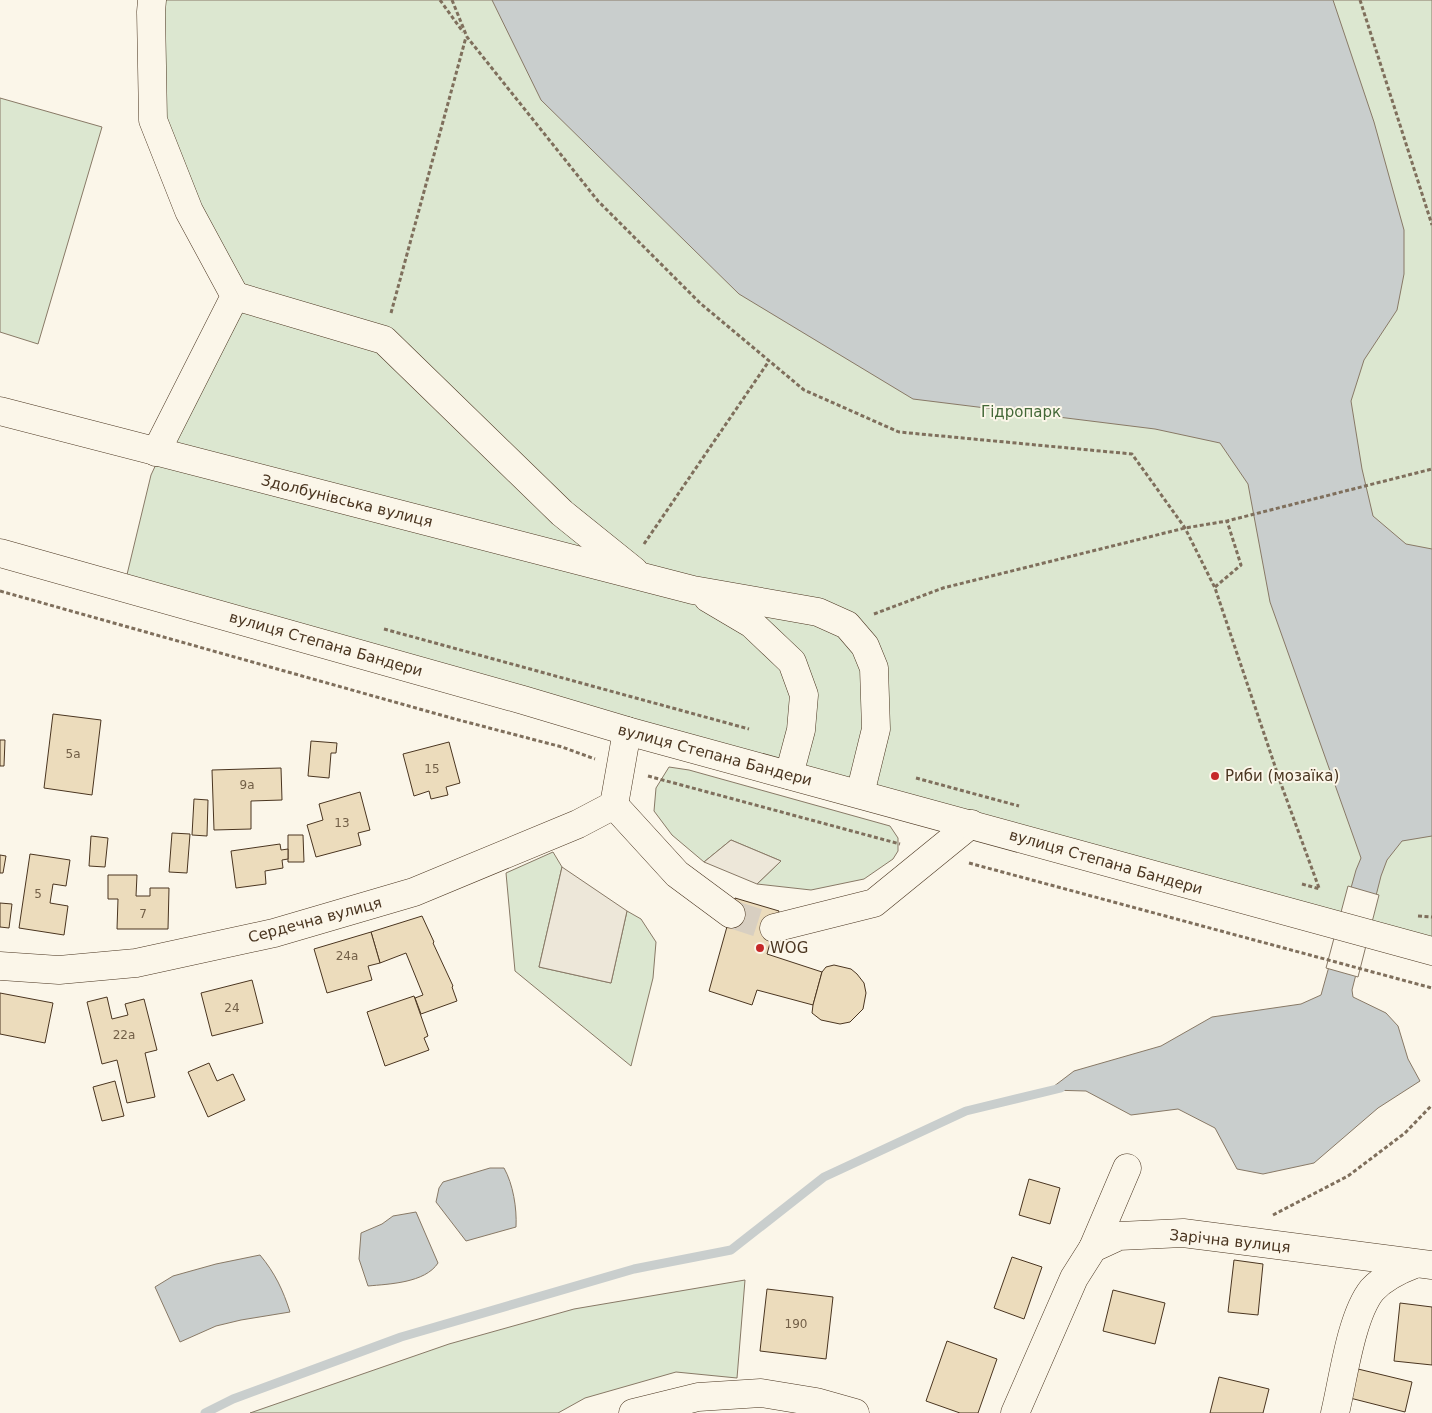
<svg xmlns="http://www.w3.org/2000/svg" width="1432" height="1413" viewBox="0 0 1432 1413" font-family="'DejaVu Sans',sans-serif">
<rect width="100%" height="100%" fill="#fbf6e9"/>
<g fill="#dce7d0" stroke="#887966">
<polygon points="152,0 1432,0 1432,951 124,587 151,475 235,296 153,120"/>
<polygon points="0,98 102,127 38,344 0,332"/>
<polygon points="669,767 689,770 890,826 898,838 898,851 893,859 864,879 811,890 757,884 781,861 731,840 704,862 672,835 654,811 656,788"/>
<polygon points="553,852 562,867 539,967 611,983 627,911 641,919 656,942 653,978 631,1066 515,971 506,873"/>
<polygon points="745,1280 737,1378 676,1372 585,1398 558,1413 250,1413 449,1344 574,1309"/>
</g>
<g fill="#ede7d9" stroke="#887966">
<polygon points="731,840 781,861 757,884 704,862"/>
<polygon points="562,867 627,911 611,983 539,967"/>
</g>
<g fill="#c9cecd" stroke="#887966">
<polygon points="492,0 1333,0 1374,122 1404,230 1404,274 1397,310 1364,360 1351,401 1362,469 1373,516 1406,544 1432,549 1432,836 1402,841 1387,860 1381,876 1352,990 1353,997 1386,1013 1398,1026 1408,1059 1420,1081 1378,1108 1314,1163 1263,1174 1237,1169 1215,1128 1178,1109 1131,1115 1086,1091 1049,1090 1074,1071 1161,1046 1212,1017 1301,1004 1321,995 1356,870 1361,858 1270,602 1248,484 1220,443 1155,429 913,399 739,294 541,100"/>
<path d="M 490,1168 L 504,1168 C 513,1184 517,1208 516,1227 L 466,1241 L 436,1202 L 439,1188 L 443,1182 Z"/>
<path d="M 416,1212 L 438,1263 C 425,1283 389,1284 368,1286 L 359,1259 L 361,1233 L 382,1224 L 393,1216 Z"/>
<path d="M 260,1255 C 275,1273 283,1290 290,1312 L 241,1320 L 216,1326 L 180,1342 L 155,1287 L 173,1276 L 216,1264 Z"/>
</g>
<polygon fill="#fbf6e9" stroke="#887966" points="1348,886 1379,895 1358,977 1326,968"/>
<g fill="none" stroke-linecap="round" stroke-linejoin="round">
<polyline stroke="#c9cecd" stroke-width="9" points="205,1413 233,1399 401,1337 634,1269 731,1250 824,1177 966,1111 1061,1088"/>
</g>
<g fill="#ecdcbc" stroke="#4a3520">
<polygon points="53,714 101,720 92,795 44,788"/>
<polygon points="0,740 5,740 4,766 0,766"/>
<polygon points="311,741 337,743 336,753 331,753 329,778 308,776"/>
<polygon points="449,742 460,783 446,787 448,795 431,799 429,791 414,796 403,754"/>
<polygon points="281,768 282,800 251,801 251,829 214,830 212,770"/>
<polygon points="360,792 370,830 358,833 361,845 316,857 307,825 323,820 319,804"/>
<polygon points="194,799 208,800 207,836 192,835"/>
<polygon points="172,833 190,834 187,873 169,872"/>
<polygon points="288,835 303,835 304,862 288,862"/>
<polygon points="91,836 108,838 105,867 89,866"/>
<polygon points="280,844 281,850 288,849 288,859 282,860 283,868 265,871 266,884 236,888 231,851"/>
<polygon points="30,854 70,860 66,886 53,884 50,903 68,906 64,935 19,928"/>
<polygon points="0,855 6,856 3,873 0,873"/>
<polygon points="108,875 137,875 136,896 150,896 150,888 169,888 168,929 117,929 118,899 108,899"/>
<polygon points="735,898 779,911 767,954 822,972 813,1005 757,990 752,1005 709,991"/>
<polygon points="0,903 12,904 9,928 0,927"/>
<polygon points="422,916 434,942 433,943 453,986 452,987 457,1001 421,1014 415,998 423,995 406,953 380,963 371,932"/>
<polygon points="371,932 380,963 368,966 372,980 327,993 314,949"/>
<polygon points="834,965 851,969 857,974 864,983 866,993 863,1009 850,1022 840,1024 821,1020 812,1013 813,1005 822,972 826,967"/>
<polygon points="252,980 263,1023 212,1036 201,993"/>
<polygon points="0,993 53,1003 45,1043 0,1034"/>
<polygon points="414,996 428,1036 424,1038 429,1050 385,1066 367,1012"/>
<polygon points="107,997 112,1019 128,1015 125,1004 144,999 157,1050 145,1053 155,1097 127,1103 117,1060 102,1064 87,1002"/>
<polygon points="209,1063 217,1081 233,1074 245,1100 208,1117 188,1072"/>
<polygon points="115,1081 124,1116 102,1121 93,1087"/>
<polygon points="1029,1179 1060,1188 1050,1224 1019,1215"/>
<polygon points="1012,1257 1042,1267 1024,1319 994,1308"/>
<polygon points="1234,1260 1263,1264 1258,1315 1228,1312"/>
<polygon points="767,1289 833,1297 826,1359 760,1351"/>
<polygon points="1113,1290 1165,1303 1155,1344 1103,1331"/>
<polygon points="1400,1303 1432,1307 1432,1365 1394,1361"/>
<polygon points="947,1341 997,1359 978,1413 960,1413 926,1401"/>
<polygon points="1358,1369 1412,1382 1405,1412 1350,1398"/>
<polygon points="1219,1377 1269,1389 1263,1413 1210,1413"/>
</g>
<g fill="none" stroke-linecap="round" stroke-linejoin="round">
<polyline stroke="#d8cfc1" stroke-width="28" stroke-dasharray="28 14" stroke-linecap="butt" points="731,914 774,928"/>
<g stroke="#4a3520" stroke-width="29">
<g id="minor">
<polyline points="152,0 151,12 153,120 189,211 235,296 156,452"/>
<polyline points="235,296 384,340 562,513 634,571"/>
<polyline points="0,411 693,590 818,612 847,625 865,646 874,668 876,729 860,794"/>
<polyline points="708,598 752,624 792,662 804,695 801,730 789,775"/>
<polyline points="614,805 677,874 731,914"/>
<polyline points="614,805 627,731"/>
<polyline points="774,928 874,903 971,824"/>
<polyline points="0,966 59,970 136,963 274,933 414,892 578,824 614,805"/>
<polyline points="1093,1248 1127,1168"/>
<polyline points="633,1413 698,1397 761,1393 816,1402 855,1413"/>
<polyline points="1015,1413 1074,1278 1093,1248 1119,1236 1183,1233 1432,1265"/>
<path d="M 1335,1413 C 1343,1380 1351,1316 1372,1290 C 1384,1277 1399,1270 1415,1264"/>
</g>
</g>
<g stroke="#4a3520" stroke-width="29">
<polyline id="major" points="0,553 523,700 627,731 1432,951"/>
</g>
<g stroke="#7f6f5c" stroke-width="3" stroke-dasharray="4 2.5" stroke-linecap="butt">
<polyline points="440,0 463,32"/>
<polyline points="452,0 467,37 598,201 700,303 804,390 899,432 1132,454 1185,528 1215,588 1281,784 1319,888"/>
<polyline points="1360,0 1432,225"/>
<polyline points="391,313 466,37"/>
<polyline points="644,544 769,361"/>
<polyline points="1215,587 1241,565 1227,521"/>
<polyline points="0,591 455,719 562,747 595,759"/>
<polyline points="874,614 943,588 1185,528 1227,521 1432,469"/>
<polyline points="384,629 749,729"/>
<polyline points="648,776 900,844"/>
<polyline points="916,778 1019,806"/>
<polyline points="969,863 1432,988"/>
<polyline points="1302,884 1320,889"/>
<polyline points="1418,916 1432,917"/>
<polyline points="1273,1215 1348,1176 1405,1133 1432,1105"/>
</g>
<use href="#minor" stroke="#fbf6e9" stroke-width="28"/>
<use href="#major" stroke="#fbf6e9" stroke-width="28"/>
</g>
<g fill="#c62828" stroke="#fbf6e9" stroke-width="2">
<circle cx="1215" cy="776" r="5"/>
<circle cx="760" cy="948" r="5"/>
</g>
<g text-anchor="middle" stroke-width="4" stroke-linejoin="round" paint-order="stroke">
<g font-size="12" fill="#725f47">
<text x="73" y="758">5а</text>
<text x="432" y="773">15</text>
<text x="247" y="789">9а</text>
<text x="342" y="827">13</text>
<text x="38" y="898">5</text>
<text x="143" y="918">7</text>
<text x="347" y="960">24а</text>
<text x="232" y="1012">24</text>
<text x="124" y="1039">22а</text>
<text x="796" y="1328">190</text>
</g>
<g font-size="15" fill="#436837" stroke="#fbf6e9">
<text x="1021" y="417">Гідропарк</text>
</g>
<g font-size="15" fill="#4a3520" stroke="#fbf6e9">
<text transform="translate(347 501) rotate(14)" y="5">Здолбунівська вулиця</text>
<text transform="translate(326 644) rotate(16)" y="5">вулиця Степана Бандери</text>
<text transform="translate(715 755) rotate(15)" y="5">вулиця Степана Бандери</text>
<text transform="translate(1106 862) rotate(16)" y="5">вулиця Степана Бандери</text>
<text transform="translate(315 920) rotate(-15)" y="5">Сердечна вулиця</text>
<text transform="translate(1230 1241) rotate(6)" y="5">Зарічна вулиця</text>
</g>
<g font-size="15" fill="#4a3520" stroke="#fbf6e9" text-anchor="start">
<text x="1225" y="781">Риби (мозаїка)</text>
<text x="770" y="953">WOG</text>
</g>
</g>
</svg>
